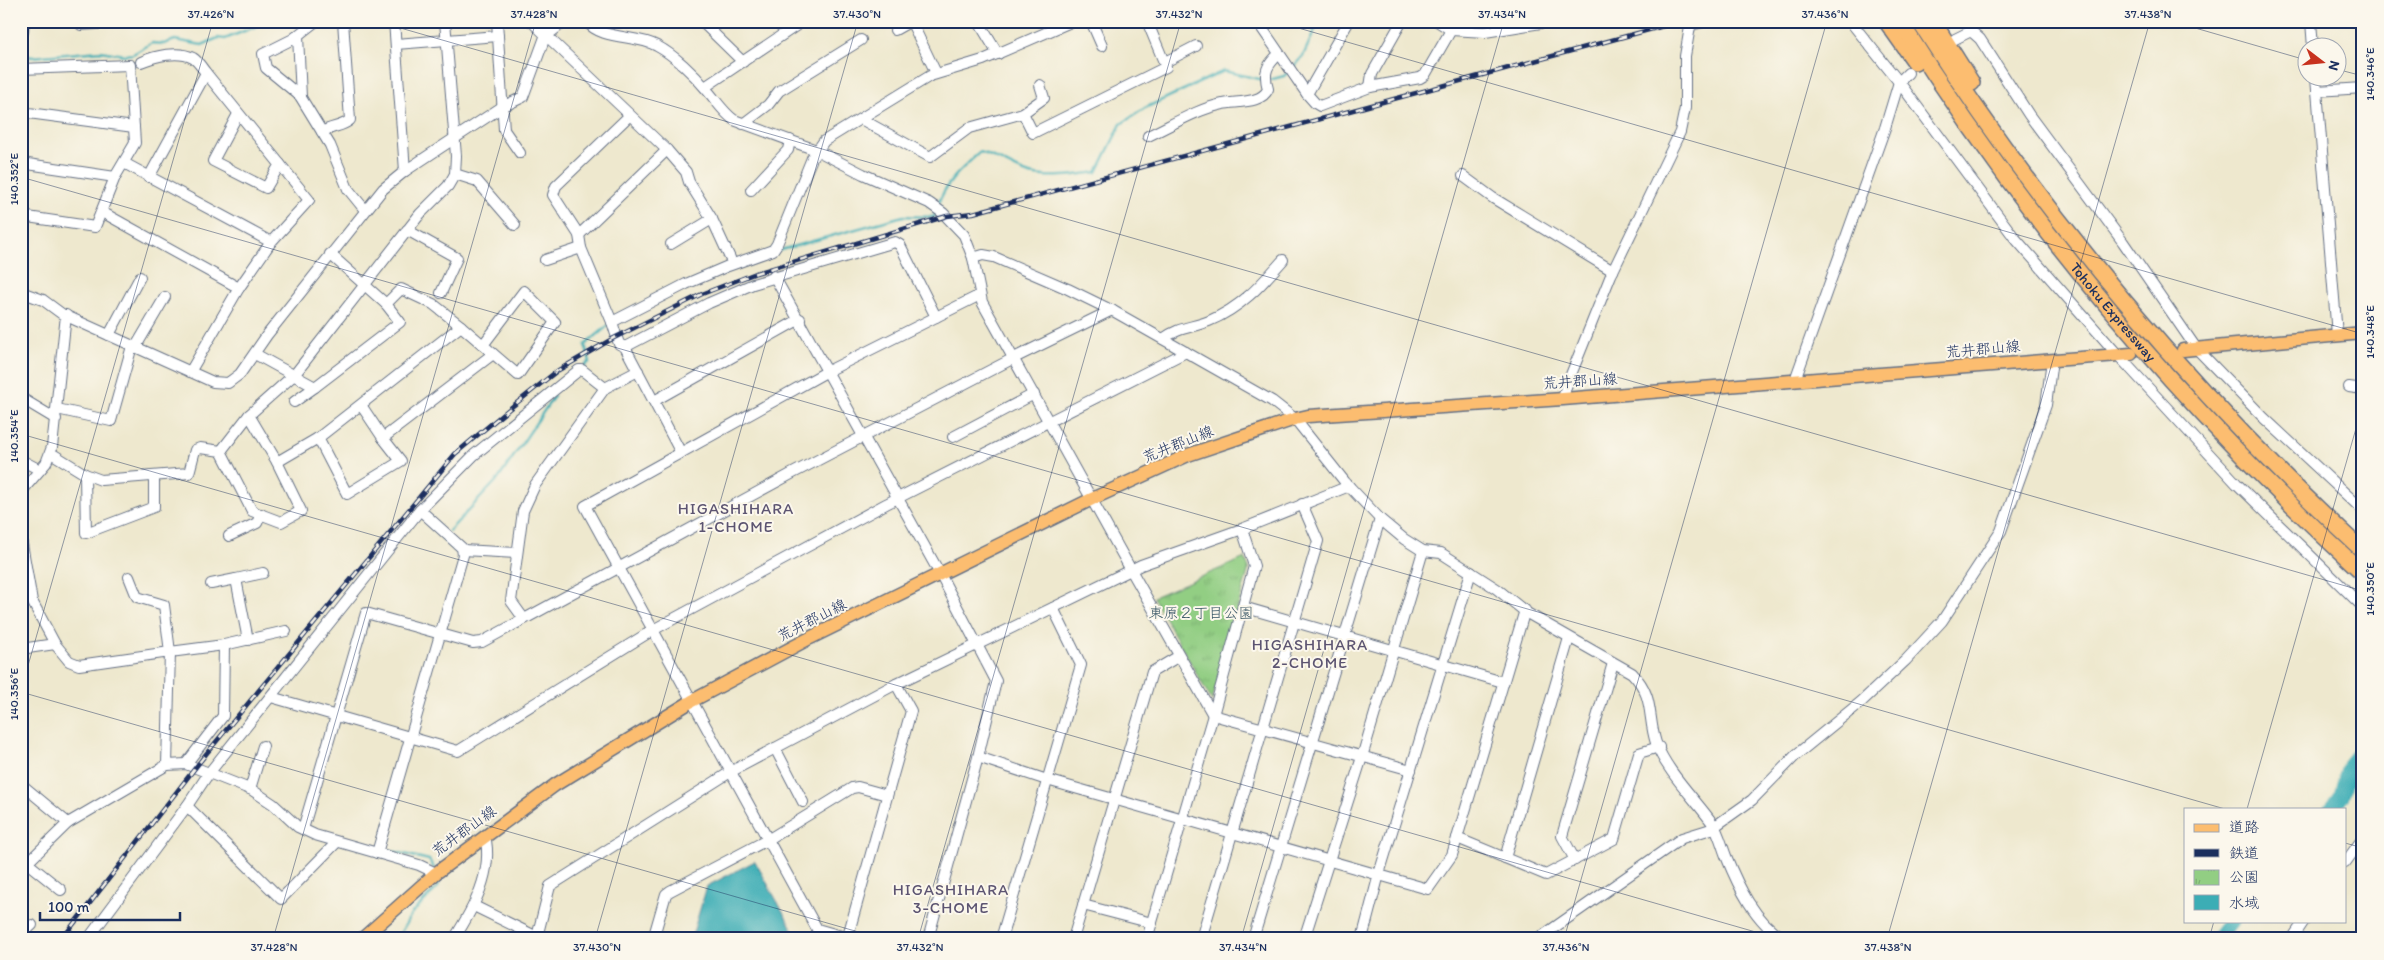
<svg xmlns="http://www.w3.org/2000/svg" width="2384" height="960" viewBox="0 0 2384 960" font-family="Itim,'Klee One',sans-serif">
<defs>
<pattern id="park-tufts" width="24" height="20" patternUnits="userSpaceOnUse" patternTransform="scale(1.25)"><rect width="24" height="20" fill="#92ce83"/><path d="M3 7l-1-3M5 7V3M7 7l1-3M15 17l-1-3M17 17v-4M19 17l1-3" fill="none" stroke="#7db174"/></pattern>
</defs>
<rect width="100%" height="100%" fill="#fbf7ec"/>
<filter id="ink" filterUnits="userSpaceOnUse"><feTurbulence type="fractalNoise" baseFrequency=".02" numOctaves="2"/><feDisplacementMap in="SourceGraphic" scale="10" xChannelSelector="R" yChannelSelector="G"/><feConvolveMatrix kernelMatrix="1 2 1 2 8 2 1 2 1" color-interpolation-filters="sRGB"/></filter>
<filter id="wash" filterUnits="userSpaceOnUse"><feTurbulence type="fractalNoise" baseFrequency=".0096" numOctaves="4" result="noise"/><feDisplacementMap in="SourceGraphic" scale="20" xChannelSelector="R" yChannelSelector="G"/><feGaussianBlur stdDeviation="1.12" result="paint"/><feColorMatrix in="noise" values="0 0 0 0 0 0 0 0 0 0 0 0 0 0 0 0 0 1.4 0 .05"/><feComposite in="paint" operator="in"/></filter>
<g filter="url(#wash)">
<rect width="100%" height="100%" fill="#eee8ce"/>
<polygon fill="url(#park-tufts)" stroke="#567e70" points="1245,558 1249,568 1212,701 1153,597"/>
<polygon fill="#3cadb5" stroke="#2c6e8a" points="755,861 798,939 691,939 707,886"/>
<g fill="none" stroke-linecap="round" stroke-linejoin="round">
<g stroke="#3cadb5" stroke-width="2.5">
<polyline points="21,52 31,57 101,51 124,55 133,54 152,43 164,44 175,40 202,45 218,38 225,39 269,21"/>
<polyline points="1293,67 1303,56 1319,21"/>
<polyline points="1269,80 1284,76 1289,71"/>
<path d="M 937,207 C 945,183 962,168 980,152 C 998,157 1015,170 1030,174 C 1051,179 1076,175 1097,172 L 1121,124 L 1145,108 L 1224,71 L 1264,80"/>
<polyline points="777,251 903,216 934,217 936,212"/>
<polyline points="583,368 590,361 585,345 610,324"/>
<polyline points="449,531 499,478 554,396"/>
<polyline points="446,536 443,539 459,553"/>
<polyline points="381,846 384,849 429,860 434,868"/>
<polyline points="397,939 412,913 437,888 440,879 439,877"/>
</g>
<g stroke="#3cadb5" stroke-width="16">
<polyline points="2331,809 2341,797 2350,764 2363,748"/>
<polyline points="2217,939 2231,921"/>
</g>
</g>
</g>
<g filter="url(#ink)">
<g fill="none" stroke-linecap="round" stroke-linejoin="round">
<g stroke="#657085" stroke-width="12">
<g id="minor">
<polyline points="81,21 81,25 128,22"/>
<polyline points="128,21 143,21"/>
<polyline points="316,21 293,39 263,54 266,68 300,96 330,145 348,189 365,210"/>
<polyline points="394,21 405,171"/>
<polyline points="497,21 504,130 520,153"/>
<polyline points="531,21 667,150 686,172 689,182 712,219 730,258"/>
<path d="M 586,21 C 602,41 636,34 657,46 C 674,55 694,74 706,89 C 716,100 722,111 734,120 L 816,150 L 863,174 L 929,203 L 943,213 L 964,235 L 973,258 L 982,302 L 1131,570 L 1213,715 L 1411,770"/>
<polyline points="701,21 743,62"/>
<polyline points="978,21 998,54"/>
<polyline points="1091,21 1102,46"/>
<polyline points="1257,21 1307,94 1315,103 1320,106 1370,87 1420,78 1425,75 1451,30 1485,32 1554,21"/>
<polyline points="1437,21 1451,30"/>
<polyline points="1850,21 1899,82 2014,237 2117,354 2237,484 2363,607"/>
<polyline points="2311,21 2313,48"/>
<polyline points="1691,25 1708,21"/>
<polyline points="710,29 721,21"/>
<polyline points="895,30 911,21 936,73"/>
<polyline points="23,32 24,21"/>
<polyline points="298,36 301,97"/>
<polyline points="1955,39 1971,31 1980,39 2029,115 2123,242 2196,348 2264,418 2363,510"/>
<polyline points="396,44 498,36"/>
<path d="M 141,62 C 155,56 178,50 193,58 C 198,61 202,68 206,73"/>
<polyline points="1165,62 1196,46"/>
<polyline points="21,69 130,65 135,143 115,177 95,227 21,216"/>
<polyline points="2316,78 2337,335"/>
<polyline points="705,87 803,21"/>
<polyline points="1370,87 1372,74 1402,21"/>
<polyline points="2317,91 2363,88"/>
<polyline points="1307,94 1349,21"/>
<polyline points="21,112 134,127"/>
<polyline points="1023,113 1044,98 1040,85"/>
<polyline points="238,114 213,161 266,188 280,164"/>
<polyline points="629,116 556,186 553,195 579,235 581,248 612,322 686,284 728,266 773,250 777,244 812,158 824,141 930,76 983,60 1073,21"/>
<polyline points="861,119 930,157 969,128 1023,113 1033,133 1166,67 1147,21"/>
<polyline points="743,124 768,105 779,91 861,40"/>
<path d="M 322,132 C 332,126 342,127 350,120 L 343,21"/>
<path d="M 1148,136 C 1172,125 1197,109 1223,104 C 1236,101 1262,104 1268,89 C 1263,72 1267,65 1279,54"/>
<polyline points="21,163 115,177"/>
<polyline points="124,163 271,242"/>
<polyline points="455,174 477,181 515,225"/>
<polyline points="1463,176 1493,198 1613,271"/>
<polyline points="149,177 206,73 309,200 271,242 239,288 190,372"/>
<polyline points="751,190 788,150 790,140"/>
<polyline points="102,212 239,288"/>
<polyline points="407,230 457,258 441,293"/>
<polyline points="579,235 667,150"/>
<polyline points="671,244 712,219"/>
<path d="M 973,258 L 983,255 L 994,257 L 1068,289 L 1115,312 L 1272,401 L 1295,419 L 1345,482 L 1380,519 L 1404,539 L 1423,551 L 1441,553 L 1497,589 L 1527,613 L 1632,673 C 1655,697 1647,715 1656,743 C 1666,771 1696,800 1713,824 C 1719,833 1722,846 1726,856 C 1738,886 1755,922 1784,939"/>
<polyline points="545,260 581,248"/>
<polyline points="774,276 940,574 996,681 978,757 928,939"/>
<polyline points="21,292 43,300 62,314 213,382 228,383 240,374 267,335 383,189 405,171 502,107 523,97 545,37 565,21"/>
<polyline points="612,322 619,344 625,347 681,453"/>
<polyline points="461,326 483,345 524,291 555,322 518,375 483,345"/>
<polyline points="109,335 140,277"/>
<path d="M 1163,339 C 1178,327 1192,328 1209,321 C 1241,308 1261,285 1283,260"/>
<polyline points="625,347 709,303 753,284 895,242 900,245 936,317"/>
<polyline points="135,348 165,297"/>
<polyline points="255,354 315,387 400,322 386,304"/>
<polyline points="1795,380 1885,128 1899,82 1908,73"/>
<polyline points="2349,387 2363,389"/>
<polyline points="21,398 56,419"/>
<polyline points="1563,399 1566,387 1611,275 1680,132 1685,108 1685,56 1691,21"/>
<polyline points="654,401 800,319"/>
<polyline points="294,402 315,387"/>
<polyline points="361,405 383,438"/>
<polyline points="57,409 111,421 132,346"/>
<polyline points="249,415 277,462 318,438 461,326 433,304 401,289 386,304 330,254"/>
<polyline points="953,437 1034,394"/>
<polyline points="318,438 347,494 401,461 383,438 493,354"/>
<polyline points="221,451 252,511 281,522 301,511 277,462"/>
<polyline points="51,453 85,474 101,480 189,473 195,450 200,448 221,451 249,415 295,374 420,214 448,186 455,174 456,156 445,21"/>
<polyline points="21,460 40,470"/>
<polyline points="85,474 86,533 154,507 154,476"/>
<polyline points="21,492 46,463 52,447 66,315"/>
<polyline points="229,536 257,523 261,514"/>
<polyline points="21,538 32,601 55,644 69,661 79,665 170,652 167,765 186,764 252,790 273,804 298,827 315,835 419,865 436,873"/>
<polyline points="463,550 517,553"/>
<polyline points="129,577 137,597 164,605 170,652 224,645 286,631"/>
<polyline points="211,584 236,579"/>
<polyline points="1243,607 1503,682"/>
<polyline points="524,619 511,601 523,511 535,485 605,388 638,371"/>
<polyline points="248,640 236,579 263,573"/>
<polyline points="21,649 55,644"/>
<polyline points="271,697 458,751 653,630 886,504 1186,352"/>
<polyline points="775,748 803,802"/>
<polyline points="978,757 1047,780 1428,889 1452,855 1525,610"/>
<polyline points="186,764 223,716 224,645"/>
<polyline points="21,784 68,823"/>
<polyline points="250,789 263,746"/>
<polyline points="187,806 281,899 337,842"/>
<polyline points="303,829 366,613 473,643 482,642 793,473 1014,358 1112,310"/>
<polyline points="1457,838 1546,875 1614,839 1639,753 1659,747"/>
<polyline points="377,853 463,555 462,548 420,510"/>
<polyline points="21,858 61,890"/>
<polyline points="1505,858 1569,638"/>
<polyline points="1575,860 1562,836 1613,663"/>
<polyline points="2345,863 2363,838"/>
<polyline points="21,869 68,823 167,765"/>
<polyline points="1083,905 1152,923"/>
<polyline points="474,906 541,939"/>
<polyline points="21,935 32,925"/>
<polyline points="537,937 550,886 732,771 896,684 1141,565 1242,529 1349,486"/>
<polyline points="88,939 187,806 209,773 420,510 474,455 579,370 582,370 605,388"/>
<path d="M 454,939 C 473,909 494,872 485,836"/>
<polyline points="653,939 666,894 670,891 769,839 852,788 858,787 887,795"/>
<polyline points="847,939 911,711 896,684"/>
<polyline points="852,939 817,929 585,506 828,371 980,295"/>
<polyline points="1001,939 1081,665 1053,608"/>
<polyline points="1073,939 1152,672 1179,656"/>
<polyline points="1147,939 1213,715 1254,566 1242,529"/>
<polyline points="1201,939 1318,541 1302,504"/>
<polyline points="1253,939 1380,519"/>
<polyline points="1304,939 1362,757 1423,551"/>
<polyline points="1362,939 1379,874 1471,572"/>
<polyline points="1538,939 1682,838 1711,829 1752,800 1796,755 1861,702 1906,660 1942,621 2001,531 2046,405 2052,360"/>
<polyline points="2292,939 2304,921"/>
</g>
</g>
<g stroke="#657085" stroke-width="15">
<g id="major">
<polyline points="2183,350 2363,333"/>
<polyline points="362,939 436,873 555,785 692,701 810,638 1092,499 1188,455 1295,419 1308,416 1563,399 2131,354"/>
</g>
</g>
<g stroke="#657085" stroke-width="18">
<g id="highway">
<polyline points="1886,21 1915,62"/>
<path id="s1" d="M 1900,21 C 2028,225 2186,411 2363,573"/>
<path d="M 1919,21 C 2041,214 2195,396 2363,551"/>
<polyline points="1933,21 1972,83"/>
</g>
</g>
<use href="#minor" stroke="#fff" stroke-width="10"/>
<use href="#major" stroke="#fcbd6f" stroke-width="12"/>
<use href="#highway" stroke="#fcbd6f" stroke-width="15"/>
<g stroke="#1b2f5e" stroke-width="4.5">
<polyline id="rail" points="62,939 206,754 455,454 509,409 557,371 612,339 702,294 756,273 947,216 973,213 1682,21"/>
</g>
<use href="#rail" stroke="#fbf7ec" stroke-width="2.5" stroke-dasharray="8" stroke-linecap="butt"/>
</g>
</g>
<path fill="none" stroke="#1b2f5e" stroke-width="1" stroke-opacity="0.45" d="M 376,21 L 2363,591M 1274,21 L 2363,334M 2171,21 L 2306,60M 2336,69 L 2363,76M 21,177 L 2225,809M 21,434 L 1780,939M 21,690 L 213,21M 21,692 L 883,939M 2247,809 L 2363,404M 2345,843 L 2363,848M 273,939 L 536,21M 595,939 L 858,21M 918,939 L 1181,21M 1241,939 L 1504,21M 1564,939 L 1827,21M 1887,939 L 2150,21M 2209,939 L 2214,921"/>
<g text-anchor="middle" stroke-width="4" stroke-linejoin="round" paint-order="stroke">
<g font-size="15" fill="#1b2f5e" stroke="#fbf7ec">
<text dy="5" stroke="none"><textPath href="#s1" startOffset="361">Tohoku Expressway</textPath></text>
<text transform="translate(1983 349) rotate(-5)" y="5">荒井郡山線</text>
<text transform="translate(1580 381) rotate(-4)" y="5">荒井郡山線</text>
<text transform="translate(1178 444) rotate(-22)" y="5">荒井郡山線</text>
<text transform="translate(812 620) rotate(-27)" y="5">荒井郡山線</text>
<text transform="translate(464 831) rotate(-36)" y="5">荒井郡山線</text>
</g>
<g font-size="15" fill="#395767" stroke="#fbf7ec">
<text x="1201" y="618">東原２丁目公園</text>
</g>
<g font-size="16" letter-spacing="1" fill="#5c5471" stroke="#fbf7ec">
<text x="736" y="514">HIGASHIHARA<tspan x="736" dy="18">1-CHOME</tspan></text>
<text x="1310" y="650">HIGASHIHARA<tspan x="1310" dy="18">2-CHOME</tspan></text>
<text x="951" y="895">HIGASHIHARA<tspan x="951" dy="18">3-CHOME</tspan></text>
</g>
</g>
<rect width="2384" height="960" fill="none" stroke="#fbf7ec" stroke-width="55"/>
<rect x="2184" y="808" width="162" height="115" fill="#fbf7ec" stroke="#a1a7b3"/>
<rect x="2194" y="824" width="25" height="8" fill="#fcbd6f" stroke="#a1a7b3"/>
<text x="2229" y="832" font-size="15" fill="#1b2f5e">道路</text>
<rect x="2194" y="849" width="25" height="8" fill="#1b2f5e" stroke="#a1a7b3"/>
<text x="2229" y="858" font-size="15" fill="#1b2f5e">鉄道</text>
<rect x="2194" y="870" width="25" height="15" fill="url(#park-tufts)" stroke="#a1a7b3"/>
<text x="2229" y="882" font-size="15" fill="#1b2f5e">公園</text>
<rect x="2194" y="895" width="25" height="15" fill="#3cadb5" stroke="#a1a7b3"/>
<text x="2229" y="908" font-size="15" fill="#1b2f5e">水域</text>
<g transform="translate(2322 62) rotate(106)"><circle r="24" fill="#fbf7ec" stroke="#a1a7b3"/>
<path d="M0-4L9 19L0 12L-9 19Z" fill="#c8321e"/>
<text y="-8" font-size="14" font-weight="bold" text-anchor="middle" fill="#1b2f5e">N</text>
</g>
<path d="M40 912v8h140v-8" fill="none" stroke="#1b2f5e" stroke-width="2.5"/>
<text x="48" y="912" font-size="15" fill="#1b2f5e" stroke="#fbf7ec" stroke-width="4" paint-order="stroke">100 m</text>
<rect x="28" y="28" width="2328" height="904" fill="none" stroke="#1b2f5e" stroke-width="2"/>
<g font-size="12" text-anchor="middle" fill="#1b2f5e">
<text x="211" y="18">37.426°N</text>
<text x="534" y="18">37.428°N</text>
<text x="857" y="18">37.430°N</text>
<text x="1179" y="18">37.432°N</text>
<text x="1502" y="18">37.434°N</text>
<text x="1825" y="18">37.436°N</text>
<text x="2148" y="18">37.438°N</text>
<text transform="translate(2370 74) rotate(-90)" y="4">140.346°E</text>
<text transform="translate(14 179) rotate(-90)" y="4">140.352°E</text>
<text transform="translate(2370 332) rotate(-90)" y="4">140.348°E</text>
<text transform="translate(14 436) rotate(-90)" y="4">140.354°E</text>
<text transform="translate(2370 589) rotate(-90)" y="4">140.350°E</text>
<text transform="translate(14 694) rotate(-90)" y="4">140.356°E</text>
<text x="274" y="951">37.428°N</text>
<text x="597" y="951">37.430°N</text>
<text x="920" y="951">37.432°N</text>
<text x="1243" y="951">37.434°N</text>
<text x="1566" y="951">37.436°N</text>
<text x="1888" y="951">37.438°N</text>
</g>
</svg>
